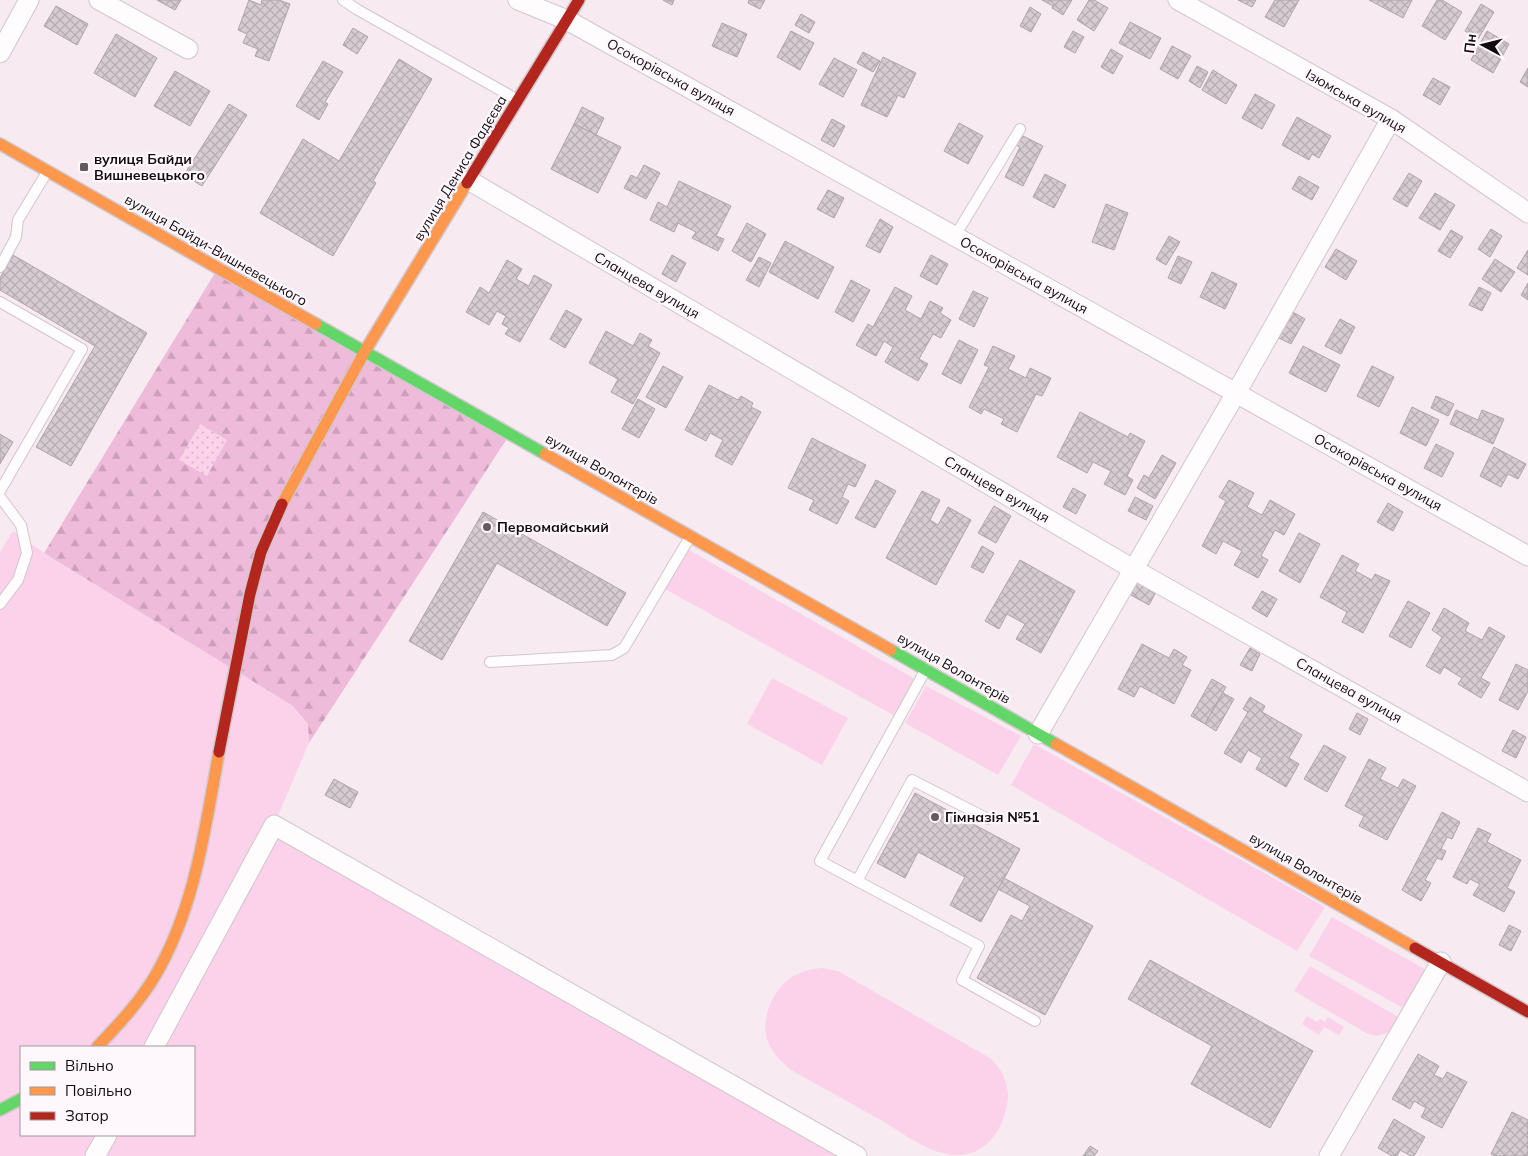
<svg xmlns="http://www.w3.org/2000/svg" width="1528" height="1156" viewBox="0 0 1528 1156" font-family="Mulish,sans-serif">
<defs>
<pattern id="forest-firs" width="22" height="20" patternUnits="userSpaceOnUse" patternTransform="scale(1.25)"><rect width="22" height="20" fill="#efbbda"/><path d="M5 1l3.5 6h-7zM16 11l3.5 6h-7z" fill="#cc9fba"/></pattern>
<pattern id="park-dots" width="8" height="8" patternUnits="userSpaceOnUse" patternTransform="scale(1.25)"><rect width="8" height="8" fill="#fbd2ea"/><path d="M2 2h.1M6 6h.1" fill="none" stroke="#d6b3c8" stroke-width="1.8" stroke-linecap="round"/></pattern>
<pattern id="building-cross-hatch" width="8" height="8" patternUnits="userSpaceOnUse" patternTransform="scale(1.25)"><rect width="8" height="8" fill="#d5cbd1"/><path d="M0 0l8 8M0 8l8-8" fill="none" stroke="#b6adb2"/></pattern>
</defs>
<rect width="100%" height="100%" fill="#f7ebf1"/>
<g fill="#fbd2ea" fill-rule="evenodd">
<path d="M 13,531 L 44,553 L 293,706 L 308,724 L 309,743 L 274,825 L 857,1156 L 0,1156 L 0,552 ZM 21,1047 L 194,1047 L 194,1135 L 21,1135 Z"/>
<polygon points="689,550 915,679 895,716 665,589"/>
<polygon points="772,678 848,718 822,765 747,724"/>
<polygon points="926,686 1021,736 998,775 905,723"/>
<polygon points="1034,744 1325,907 1297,951 1011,785"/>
<polygon points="1332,917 1430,972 1407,1010 1309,956"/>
<path d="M 1310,966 L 1400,1018 C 1393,1032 1384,1038 1368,1034 L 1294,991 Z"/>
<path d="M 822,968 L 838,971 L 990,1058 C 1006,1073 1012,1091 1005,1113 C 999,1135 982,1156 957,1155 C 931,1155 906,1135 884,1122 C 853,1105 822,1087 791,1070 C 783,1063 775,1056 770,1046 C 758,1025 771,992 789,979 C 799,972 810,969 822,968 Z"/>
<polygon points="1307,1016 1317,1022 1320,1019 1325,1022 1328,1017 1344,1027 1339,1035 1324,1027 1319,1035 1302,1024"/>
</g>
<polygon fill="url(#forest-firs)" points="218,268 510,434 309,743 308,724 293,706 44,553"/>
<polygon fill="url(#park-dots)" points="200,424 227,440 207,476 179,460"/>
<g fill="url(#building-cross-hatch)" stroke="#ada4a9">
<polygon points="157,0 181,0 175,10"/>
<polygon points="249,0 261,5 262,0 279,0 290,4 269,61 255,56 258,49 243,43 247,34 238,30"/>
<polygon points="663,0 674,0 672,5"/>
<polygon points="749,0 765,0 760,9 748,3"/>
<polygon points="1042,0 1072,0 1063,15 1052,8 1053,6"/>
<polygon points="1089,0 1094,0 1108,8 1094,31 1077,20"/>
<polygon points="1238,0 1256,0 1252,7"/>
<polygon points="1275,0 1299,0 1284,27 1265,17"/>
<polygon points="1369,0 1412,0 1403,18"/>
<polygon points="1437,0 1442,0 1462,12 1445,40 1422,26"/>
<polygon points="1481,4 1494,12 1478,39 1465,31"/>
<polygon points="56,6 88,24 77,45 44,26"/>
<polygon points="1030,7 1041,14 1031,32 1020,26"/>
<polygon points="801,14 815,22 809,33 795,25"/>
<polygon points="1130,22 1161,38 1150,59 1119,43"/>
<polygon points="722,23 747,34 737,57 712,46"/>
<polygon points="353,28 368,37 357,54 343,45"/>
<polygon points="791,31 814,43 800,70 777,57"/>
<polygon points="1073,31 1084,37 1075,53 1064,47"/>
<polygon points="1487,31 1509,44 1493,73 1471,60"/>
<polygon points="116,34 157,58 135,97 94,73"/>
<polygon points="1172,46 1191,56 1178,79 1160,69"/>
<polygon points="1111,49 1123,56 1113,74 1101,67"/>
<polygon points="863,52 880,61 873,72 857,63"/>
<polygon points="883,57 916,73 904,98 898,95 887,117 861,105"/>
<polygon points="834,58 857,70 843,97 819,84"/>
<polygon points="399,59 432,79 373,181 376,183 333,256 260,213 303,139 339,161"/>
<polygon points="323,61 343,72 325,102 328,104 319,120 296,106"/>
<polygon points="1197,66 1208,72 1200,88 1189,81"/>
<polygon points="1528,68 1528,87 1520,82"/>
<polygon points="1213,70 1237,85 1226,104 1202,90"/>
<polygon points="175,71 210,91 190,126 154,106"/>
<polygon points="1433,78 1450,87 1440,105 1423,95"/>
<polygon points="1255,94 1275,105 1262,129 1242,118"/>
<polygon points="229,104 247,115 202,186 184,175"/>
<polygon points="582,107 604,118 596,135 574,124"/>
<polygon points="1297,117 1331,136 1319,158 1312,154 1309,160 1282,145"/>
<polygon points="832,119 845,126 834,147 821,140"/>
<polygon points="959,123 983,136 968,164 944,151"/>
<polygon points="574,124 621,147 598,193 551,169"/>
<polygon points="1021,135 1043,146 1023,186 1005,177 1020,147 1016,145"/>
<polygon points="644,165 660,173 646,199 624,188 631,175 637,178"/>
<polygon points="1409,173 1422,181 1407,207 1393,199"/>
<polygon points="1045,174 1066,185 1054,208 1033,197"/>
<polygon points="1299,176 1319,187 1312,200 1292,189"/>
<polygon points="679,181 731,206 716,236 724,239 718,251 692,238 696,232 678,223 674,232 650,220 658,202 667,207"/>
<polygon points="828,190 844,198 834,218 817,209"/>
<polygon points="1435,193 1455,205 1440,230 1419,218"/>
<polygon points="1106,204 1128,213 1114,250 1092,242"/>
<polygon points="880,219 893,227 880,253 866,246"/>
<polygon points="747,223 766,234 751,262 732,251"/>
<polygon points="1491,229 1502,236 1490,257 1478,249"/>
<polygon points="1451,230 1463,237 1450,258 1438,251"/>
<polygon points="1169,236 1180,242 1166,265 1156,259"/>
<polygon points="785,241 834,267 818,299 769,272"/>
<polygon points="1336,249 1357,261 1346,280 1325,267"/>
<polygon points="1528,250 1528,275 1517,268"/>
<polygon points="13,255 147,333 71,466 36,447 95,346 0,290 0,278"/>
<polygon points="672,255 686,263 676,282 662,274"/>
<polygon points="931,255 948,264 937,285 920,276"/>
<polygon points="1178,256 1192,262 1181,284 1168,278"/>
<polygon points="759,257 771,263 759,287 746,280"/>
<polygon points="1495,259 1515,272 1501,292 1482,279"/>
<polygon points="507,260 522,269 516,279 529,286 534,275 552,285 520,342 505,334 509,328 502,324 506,316 497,311 489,325 466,312 480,287 489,293"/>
<polygon points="1212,272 1237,284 1225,309 1200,297"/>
<polygon points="851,280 870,290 853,322 835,312"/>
<polygon points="1528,283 1528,300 1521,295"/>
<polygon points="895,287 912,296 905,310 921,319 930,301 943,308 940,313 951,320 941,338 933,334 919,359 928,364 918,381 885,362 893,347 884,341 876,356 856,345 868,324 873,327"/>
<polygon points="1479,287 1491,293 1482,311 1469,305"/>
<polygon points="973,291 988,298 974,327 959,319"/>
<polygon points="566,310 582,319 565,348 550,339"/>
<polygon points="1291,311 1305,319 1291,344 1277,337"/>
<polygon points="1340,319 1355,327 1341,354 1325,346"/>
<polygon points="606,331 633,346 640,333 652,340 648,346 660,353 633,404 611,392 618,379 589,363"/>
<polygon points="959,340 978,350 961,384 942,374"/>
<polygon points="993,346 1015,356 1008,369 1026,378 1030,368 1051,378 1042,396 1036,394 1017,432 1001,424 1004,419 984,409 981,414 969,407 989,367 984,365"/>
<polygon points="1303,346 1340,365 1326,392 1289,373"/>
<polygon points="663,366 683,377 666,408 646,397"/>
<polygon points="1372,366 1394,377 1379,407 1357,396"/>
<polygon points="709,385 738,400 741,396 753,403 751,407 761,412 732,465 715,456 723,440 710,433 706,441 685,430"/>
<polygon points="1436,396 1454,404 1448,416 1431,408"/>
<polygon points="638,399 655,409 639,438 622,429"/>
<polygon points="1412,407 1439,420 1426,446 1400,433"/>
<polygon points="1456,410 1478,420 1482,410 1504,419 1493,444 1450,424"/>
<polygon points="1080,412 1128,437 1130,433 1145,441 1127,476 1133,480 1125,495 1104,484 1111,471 1093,462 1087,473 1057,457"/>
<polygon points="0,434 13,442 0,464"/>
<polygon points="812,438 866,465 855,487 848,484 842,497 849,501 837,524 809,510 814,500 788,488"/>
<polygon points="1436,444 1454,453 1442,477 1424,468"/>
<polygon points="1494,447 1526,464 1518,479 1508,474 1501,487 1480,476"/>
<polygon points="1162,455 1176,463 1155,499 1137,488 1144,475 1149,478"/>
<polygon points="876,480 896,491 875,528 855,518"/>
<polygon points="1229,480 1254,493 1247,507 1262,515 1270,500 1295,514 1284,535 1275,530 1261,556 1268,560 1258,578 1234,565 1242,551 1223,541 1216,554 1202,546 1226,501 1219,497"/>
<polygon points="1073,488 1086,495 1076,514 1063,507"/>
<polygon points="922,491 940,500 930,520 938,525 948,507 971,520 936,585 886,558"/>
<polygon points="1135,497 1153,506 1146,520 1128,511"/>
<polygon points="1388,503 1403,512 1393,531 1377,522"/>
<polygon points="994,506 1011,516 996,543 978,533"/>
<polygon points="483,512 626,593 607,626 497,563 442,660 409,641"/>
<polygon points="1299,533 1320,544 1300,583 1279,571"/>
<polygon points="982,546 994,553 983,573 971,567"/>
<polygon points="1342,555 1359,564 1355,571 1372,580 1375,574 1390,581 1363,633 1342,622 1347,612 1320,597"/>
<polygon points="1020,560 1075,591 1041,653 1016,639 1025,624 1007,614 999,629 985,621"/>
<polygon points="1137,579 1157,590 1149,605 1129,594"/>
<polygon points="1262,591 1277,599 1267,617 1252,608"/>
<polygon points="1408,601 1430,613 1411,648 1389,636"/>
<polygon points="1444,608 1469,623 1465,631 1482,640 1489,627 1505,636 1481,678 1490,683 1481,698 1458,684 1462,678 1444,667 1440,674 1426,666 1442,637 1432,630"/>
<polygon points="1142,644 1169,658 1174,649 1187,657 1182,665 1191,670 1174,704 1140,686 1134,697 1118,689"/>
<polygon points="1250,648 1260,654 1252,671 1240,665"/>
<polygon points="1516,664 1528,670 1528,691 1518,710 1499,700"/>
<polygon points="1212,679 1226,687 1205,724 1191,716"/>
<polygon points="1223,693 1234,699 1216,731 1205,724"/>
<polygon points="1250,697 1265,706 1262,712 1302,735 1289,758 1299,764 1286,787 1256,769 1262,758 1248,750 1241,763 1224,753 1248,712 1243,709"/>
<polygon points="1357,713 1368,719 1360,735 1349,729"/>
<polygon points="1513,730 1526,737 1516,758 1502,751"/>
<polygon points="1324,745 1346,757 1327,792 1304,779"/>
<polygon points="1369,759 1386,768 1380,779 1398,788 1403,779 1416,786 1387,840 1359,826 1364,816 1345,806"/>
<polygon points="334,779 358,792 350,808 325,795"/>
<polygon points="915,793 1020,849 981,922 950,905 965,877 918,852 905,878 877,863"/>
<polygon points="1442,812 1460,822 1452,839 1447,837 1441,849 1446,851 1442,860 1437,858 1425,880 1431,883 1421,901 1402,890"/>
<polygon points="1478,828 1491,834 1487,842 1521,860 1507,888 1515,892 1504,912 1473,895 1480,884 1470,879 1467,884 1453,877"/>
<polygon points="1004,878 1093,926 1045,1015 977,978 1011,915 1022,921 1030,906 998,889"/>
<polygon points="1509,925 1521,931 1511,951 1499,945"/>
<polygon points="1150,960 1313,1051 1270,1128 1191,1084 1212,1046 1128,999"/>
<polygon points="1418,1054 1439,1066 1434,1075 1443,1079 1447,1072 1467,1082 1442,1128 1421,1117 1426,1108 1414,1101 1410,1109 1392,1099"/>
<polygon points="1512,1112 1528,1120 1528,1156 1494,1156 1491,1154"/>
<polygon points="1394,1119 1425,1137 1414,1156 1411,1156 1400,1150 1397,1156 1392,1156 1378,1148"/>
<polygon points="1090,1146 1098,1151 1094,1156 1083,1156"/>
</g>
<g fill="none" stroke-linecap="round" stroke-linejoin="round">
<g stroke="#d1c6cc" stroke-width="12">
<g id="lane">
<polyline points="343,0 358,10 518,100"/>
<polyline points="955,236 1020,129"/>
<polyline points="0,267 16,237 18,220 47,172"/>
<polyline points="0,302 82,349 0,491"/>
<polyline points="0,497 21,525 27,553 18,580 0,604"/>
<polyline points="490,662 612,655 624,648 690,537"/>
<polyline points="925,671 820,861 979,946 962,980 1035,1021"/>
<polyline points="857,881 912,780 988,819"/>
</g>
</g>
<g stroke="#d1c6cc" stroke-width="21">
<g id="street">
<polyline points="99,0 188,49"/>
<polyline points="518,0 567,20 1528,556"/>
<polyline points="1178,0 1391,119 1528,213"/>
<polyline points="0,53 29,0"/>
<polyline points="470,181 1133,569 1528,792"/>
<polyline points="1038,734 1236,393 1391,119"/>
<polyline points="154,1047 274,825 857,1156"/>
<polyline points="95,1156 107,1135"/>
<polyline points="1329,1156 1441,962"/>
</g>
</g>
<g stroke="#d1c6cc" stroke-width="14">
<g id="fast">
<polyline points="316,324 545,454"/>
<polyline points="891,650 1056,744"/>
<polyline points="0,1110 21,1099"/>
</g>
</g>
<g stroke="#d1c6cc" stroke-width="14">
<g id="slow">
<polyline points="0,144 316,324"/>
<polyline points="545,454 891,650"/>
<polyline points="282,504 365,351 467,183"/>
<polyline points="1056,744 1415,948"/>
<path d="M 97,1047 C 118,1025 139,1003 155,976 C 195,908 205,829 219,752"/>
</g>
</g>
<g stroke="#d1c6cc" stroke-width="14">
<g id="jam">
<polyline points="467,183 579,0"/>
<polyline points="219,752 250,594 261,552 282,504"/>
<polyline points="1415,948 1528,1012"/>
</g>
</g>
<use href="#lane" stroke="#fefcfd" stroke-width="10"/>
<use href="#street" stroke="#fefcfd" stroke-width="19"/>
<use href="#fast" stroke="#63d668" stroke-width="11"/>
<use href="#slow" stroke="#ff974d" stroke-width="11"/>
<use href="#jam" stroke="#b3261e" stroke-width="11"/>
</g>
<g fill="#63595f" stroke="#fef8fc" stroke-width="2">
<rect x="79" y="162" width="10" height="10" rx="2.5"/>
<circle cx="487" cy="527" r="5"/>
<circle cx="935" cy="817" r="5"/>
</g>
<g text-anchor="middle" stroke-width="4.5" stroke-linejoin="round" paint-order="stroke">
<g font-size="14" fill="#140b10" stroke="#fef8fc">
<text transform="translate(671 77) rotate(29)" y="5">Осокорівська вулиця</text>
<text transform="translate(1356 101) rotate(30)" y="5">Ізюмська вулиця</text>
<text transform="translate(460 168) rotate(-59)" y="5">вулиця Дениса Фадєєва</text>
<text transform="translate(216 250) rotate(30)" y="5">вулиця Байди-Вишневецького</text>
<text transform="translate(1024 275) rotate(29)" y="5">Осокорівська вулиця</text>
<text transform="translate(647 285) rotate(30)" y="5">Сланцева вулиця</text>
<text transform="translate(602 469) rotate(30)" y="5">вулиця Волонтерів</text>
<text transform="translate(1378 472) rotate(29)" y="5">Осокорівська вулиця</text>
<text transform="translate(997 489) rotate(30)" y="5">Сланцева вулиця</text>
<text transform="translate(954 668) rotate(30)" y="5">вулиця Волонтерів</text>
<text transform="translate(1349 690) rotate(29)" y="5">Сланцева вулиця</text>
<text transform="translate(1306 868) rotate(30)" y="5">вулиця Волонтерів</text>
</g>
<g font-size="14" font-weight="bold" fill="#140b10" stroke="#fef8fc" text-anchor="start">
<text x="94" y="164">вулиця Байди<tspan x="94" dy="16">Вишневецького</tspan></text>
<text x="497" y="532">Первомайський</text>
<text x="945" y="822">Гімназія №51</text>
</g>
</g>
<rect x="20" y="1046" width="175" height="90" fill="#fef8fc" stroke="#a0999e"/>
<rect x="30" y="1062" width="25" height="8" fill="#63d668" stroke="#a0999e"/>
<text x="65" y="1071" font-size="15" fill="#140b10">Вільно</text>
<rect x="30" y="1087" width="25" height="8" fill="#ff974d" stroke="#a0999e"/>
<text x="65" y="1096" font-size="15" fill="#140b10">Повільно</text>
<rect x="30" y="1112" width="25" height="8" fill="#b3261e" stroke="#a0999e"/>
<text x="65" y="1121" font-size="15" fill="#140b10">Затор</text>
<g transform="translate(1483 45) rotate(277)" stroke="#fef8fc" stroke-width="4" paint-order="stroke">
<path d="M0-4L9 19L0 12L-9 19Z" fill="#140b10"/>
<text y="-8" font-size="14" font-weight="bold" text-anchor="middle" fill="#140b10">Пн</text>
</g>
</svg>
